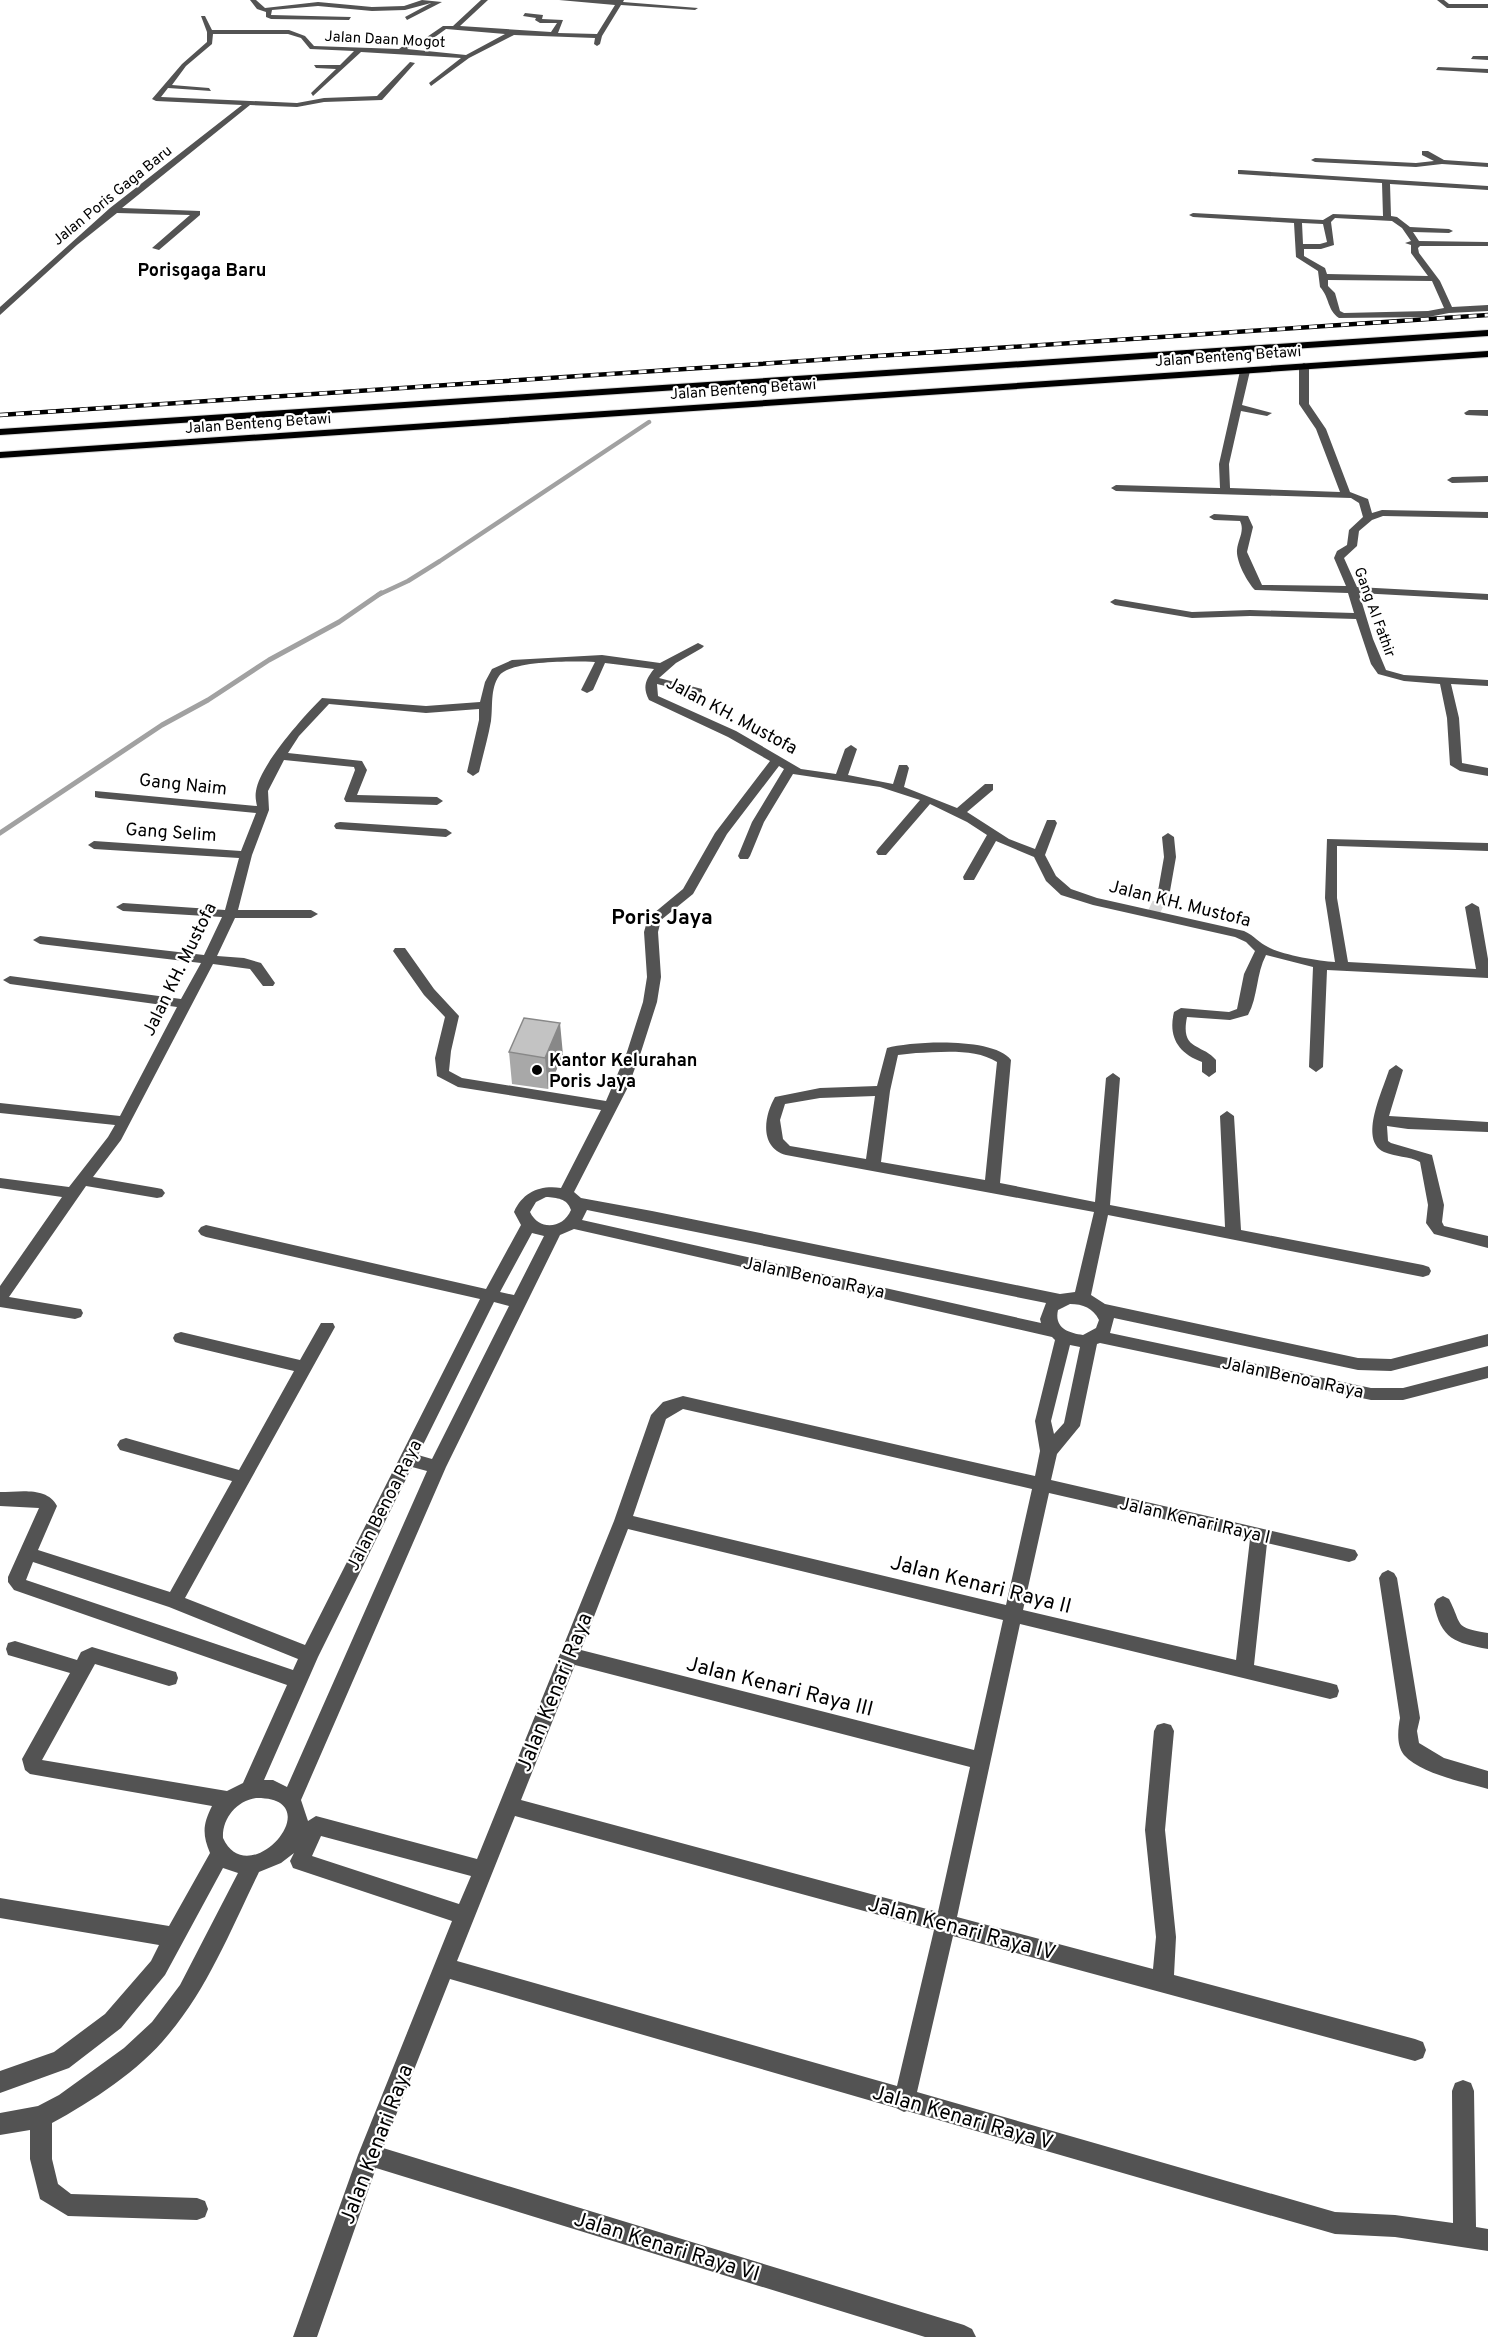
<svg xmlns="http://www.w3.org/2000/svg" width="1488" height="2337" viewBox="0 0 1488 2337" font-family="Overpass,sans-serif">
<rect width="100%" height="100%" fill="#fff"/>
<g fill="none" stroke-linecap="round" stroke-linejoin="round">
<polyline stroke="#a1a1a1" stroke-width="4.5" points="378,595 408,581 440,561 649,422"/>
<polyline stroke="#a1a1a1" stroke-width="5" points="0,833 162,725 208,700 269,660 339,622 381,593"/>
<polyline stroke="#d9d9d9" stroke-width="12" stroke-dasharray="12 6" stroke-linecap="butt" points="1153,914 1164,891"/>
<g stroke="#dbdbdb" stroke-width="2">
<g id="major">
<polygon points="1488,330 1488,336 0,435 0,429"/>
<polygon points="1488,351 1488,357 0,458 0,452"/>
</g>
</g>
<g fill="#535353" fill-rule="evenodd">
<polygon points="250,0 256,0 265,8 318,2 372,7 404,6 422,0 442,2 407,20 405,17 431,3 405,10 372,11 318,6 272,10 271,15 351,17 349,20 271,19 266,17 266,12 257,9"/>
<path d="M 481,0 L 488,0 L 460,26 L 551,32 L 557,23 L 540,23 L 535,20 L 536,18 L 523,16 L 525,13 L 543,15 L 542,19 L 563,20 L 558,33 L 597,34 L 615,5 L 559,0 L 624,0 L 623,2 L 698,8 L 695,10 L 621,5 L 602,36 L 600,44 L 597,46 L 594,44 L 595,38 L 514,35 L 469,58 L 431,86 L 429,83 L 461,58 L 361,52 L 313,96 L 311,93 L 336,69 L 316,68 L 314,65 L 340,65 L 354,51 L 310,49 L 301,38 L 288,34 L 213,34 L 212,44 L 186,66 L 172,85 L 209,88 L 211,91 L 168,88 L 161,97 L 297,103 L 324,98 L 377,96 L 410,62 L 415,63 L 382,100 L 324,102 L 297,107 L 250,105 L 122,208 L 200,211 L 200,215 L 159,250 L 152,248 L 190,215 L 117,213 L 77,245 L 0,315 L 0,307 L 110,208 L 242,105 L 156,101 L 152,99 L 182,64 L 207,42 L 207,32 L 201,16 L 205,16 L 212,30 L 289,30 L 305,36 L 314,46 L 399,49 L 407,43 L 424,39 L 443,26 L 453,26 ZM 446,29 L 505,34 L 466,55 L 407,49 L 411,46 L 428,42 Z"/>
<polygon points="1437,0 1444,0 1449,4 1488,4 1488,8 1447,8"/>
<polygon points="1473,56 1488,56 1488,60 1471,59"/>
<polygon points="1438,67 1488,69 1488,73 1436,70"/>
<polygon points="1422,151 1428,151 1444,160 1488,163 1488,167 1442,164 1416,167 1315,162 1311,160 1315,158 1416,163 1434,161 1422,155"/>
<path d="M 1241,170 L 1488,186 L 1488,190 L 1390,184 L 1391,216 L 1397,217 L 1410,227 L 1449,229 L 1453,231 L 1449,233 L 1413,232 L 1419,241 L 1488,242 L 1488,246 L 1420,246 L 1418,248 L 1419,253 L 1440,281 L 1452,307 L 1488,305 L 1488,311 L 1449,313 L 1428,317 L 1339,318 C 1327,310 1330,298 1320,287 L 1318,271 L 1296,257 L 1294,223 L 1193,217 L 1189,215 L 1193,213 L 1323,220 L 1333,214 L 1383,216 L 1382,183 L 1238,174 L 1238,170 ZM 1335,218 L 1392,221 L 1402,228 L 1411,241 L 1405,243 L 1411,245 L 1411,253 L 1428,276 L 1327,274 L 1325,268 L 1304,256 L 1304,249 L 1321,249 L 1334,245 L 1331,222 ZM 1302,223 L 1323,224 L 1327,242 L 1320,244 L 1303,244 ZM 1328,280 L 1432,281 L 1444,308 L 1428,311 L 1344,313 L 1340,311 L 1335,293 L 1328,286 Z"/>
<path d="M 1304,363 L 1309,366 L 1309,404 L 1326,429 L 1350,492 L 1368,499 L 1372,513 L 1382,510 L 1488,512 L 1488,518 L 1383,516 L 1372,520 L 1359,531 L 1357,546 L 1344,558 L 1357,587 L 1488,594 L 1488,600 L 1359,593 L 1373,639 L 1386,670 L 1404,675 L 1488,680 L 1488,686 L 1451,684 L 1459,718 L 1462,763 L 1488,768 L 1488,776 L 1460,771 L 1450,765 L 1447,718 L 1440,684 L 1404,681 L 1378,674 L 1371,664 L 1356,619 L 1250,616 L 1192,618 L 1115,605 L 1110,602 L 1115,599 L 1192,612 L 1250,610 L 1354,613 L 1348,593 L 1255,590 C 1247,582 1236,561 1237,550 C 1238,539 1245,531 1240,521 L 1214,520 L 1209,517 L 1214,514 L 1248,516 L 1253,527 L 1247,552 L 1262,585 L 1346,586 L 1334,558 L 1337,551 L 1347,545 L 1349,530 L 1363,517 L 1359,503 L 1351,498 L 1116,491 L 1111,488 L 1116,485 L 1220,488 L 1219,464 L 1240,371 L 1245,368 L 1250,371 L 1242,405 L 1272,413 L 1267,416 L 1241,411 L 1229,464 L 1230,488 L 1340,492 L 1316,429 L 1299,404 L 1299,366 Z"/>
<polygon points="1469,410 1488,410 1488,416 1466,415 1464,413"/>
<polygon points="1488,476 1488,482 1452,483 1447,480 1452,477"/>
<path d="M 698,643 L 704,646 L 702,648 L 676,663 L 659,678 L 702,689 L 702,693 L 698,694 L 657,684 L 658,696 L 736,731 L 801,769 L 836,774 L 845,749 L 851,745 L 857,749 L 848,775 L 893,784 L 899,765 L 907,765 L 909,768 L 904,787 L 957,808 L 985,784 L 993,784 L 993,790 L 967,812 L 1009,839 L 1035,849 L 1047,820 L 1055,820 L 1057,823 L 1045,855 L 1056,876 L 1071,889 L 1097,898 L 1244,931 C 1255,936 1259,943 1268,947 C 1282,955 1318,961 1335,962 L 1325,898 L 1327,839 L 1488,843 L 1488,851 L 1337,846 L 1337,898 L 1348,962 L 1476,969 L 1465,907 L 1472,903 L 1479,907 L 1488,959 L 1488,978 L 1327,970 L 1323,1067 L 1316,1072 L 1309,1067 L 1313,967 L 1266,955 C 1256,974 1258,997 1248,1015 L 1230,1020 L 1187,1017 C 1180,1051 1202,1043 1216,1060 L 1216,1072 L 1209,1077 L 1202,1072 L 1202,1062 C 1178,1053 1168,1037 1174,1012 L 1181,1008 L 1229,1012 L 1237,1009 L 1244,974 L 1255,951 L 1246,942 L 1235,937 L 1093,905 L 1061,895 L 1046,881 L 1034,857 L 996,841 L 974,880 L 964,880 L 963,877 L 987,835 L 967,822 L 930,804 L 886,855 L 878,855 L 876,852 L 878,849 L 920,800 L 880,787 L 793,774 L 764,822 L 750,856 L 748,859 L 740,859 L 738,856 L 752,822 L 784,769 L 779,766 L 727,834 L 693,894 L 661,920 L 658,932 L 661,977 L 657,1002 L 641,1052 L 628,1087 L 574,1192 L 581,1198 L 652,1211 L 1060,1294 L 1075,1292 L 1094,1212 L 786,1155 C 759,1147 764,1116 775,1097 L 820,1088 L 877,1086 L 887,1048 C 913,1041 994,1037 1011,1060 L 1000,1183 L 1095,1202 L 1106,1078 L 1113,1073 L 1120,1078 L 1110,1205 L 1225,1227 L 1220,1116 L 1227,1111 L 1234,1116 L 1241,1230 L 1423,1265 L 1429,1267 L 1431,1271 L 1429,1275 L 1423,1277 L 1108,1215 L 1091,1295 L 1105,1304 L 1358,1358 L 1391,1359 L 1488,1334 L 1488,1346 L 1391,1371 L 1358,1370 L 1114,1318 L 1110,1333 L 1371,1388 L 1403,1388 L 1488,1366 L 1488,1378 L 1403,1400 L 1371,1400 L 1100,1343 L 1097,1344 L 1080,1426 L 1057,1454 L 1051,1480 L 1355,1550 L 1358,1555 L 1355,1560 L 1349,1562 L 1267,1543 L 1254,1665 L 1330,1683 L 1337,1685 L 1339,1691 L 1337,1697 L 1330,1699 L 1020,1624 L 957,1917 L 1153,1969 L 1156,1937 L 1145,1830 L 1154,1731 L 1157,1725 L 1164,1723 L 1171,1725 L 1174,1731 L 1165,1830 L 1176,1937 L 1174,1975 L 1415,2039 L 1423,2042 L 1426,2050 L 1423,2058 L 1415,2061 L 953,1936 L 917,2092 L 1335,2212 L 1395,2215 L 1453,2223 L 1452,2091 L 1455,2083 L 1463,2080 L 1471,2083 L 1474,2091 L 1476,2227 L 1488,2229 L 1488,2251 L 1395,2237 L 1335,2234 L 907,2111 L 904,2112 L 896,2108 L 450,1979 L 383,2148 L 964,2325 L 972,2329 L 976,2337 L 925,2337 L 376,2168 L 317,2337 L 293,2337 L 358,2155 L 452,1921 L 293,1868 L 290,1861 L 294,1853 L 281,1863 L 259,1872 C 232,1927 208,1988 168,2035 C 140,2070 91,2102 52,2123 L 52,2159 L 58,2184 L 71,2194 L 197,2198 L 205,2201 L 208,2209 L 205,2217 L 197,2220 L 68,2216 L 40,2199 L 30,2159 L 30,2130 L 0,2135 L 0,2113 L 38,2106 L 59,2095 L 124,2048 L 152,2022 L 180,1985 L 238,1873 L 223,1868 L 165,1975 L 121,2028 L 69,2068 L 0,2093 L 0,2071 L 54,2052 L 105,2014 L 151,1961 L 159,1945 L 0,1918 L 0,1898 L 169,1926 L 210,1853 C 202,1834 203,1824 212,1806 L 30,1774 L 25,1770 L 22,1759 L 70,1673 L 8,1655 L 6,1649 L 8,1643 L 15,1641 L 77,1660 L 81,1652 L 92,1647 L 169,1670 L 176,1672 L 178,1678 L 176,1684 L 169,1686 L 95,1664 L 42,1760 L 227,1791 L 243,1783 L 287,1685 L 14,1590 L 8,1582 L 8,1577 L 39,1508 L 0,1506 L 0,1492 C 19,1492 47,1486 57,1506 L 38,1550 L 170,1592 L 232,1481 L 120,1450 L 117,1445 L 120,1440 L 126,1438 L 239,1470 L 294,1371 L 181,1344 L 175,1342 L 173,1338 L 175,1334 L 181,1332 L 300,1360 L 321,1323 L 333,1323 L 335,1327 L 185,1598 L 305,1645 L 480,1299 L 206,1237 L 201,1235 L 198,1231 L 201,1227 L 206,1225 L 486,1289 L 521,1225 L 514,1212 C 523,1192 540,1185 561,1188 L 601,1110 L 458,1087 L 437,1076 L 435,1058 L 445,1017 L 424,995 L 393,951 L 395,948 L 405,948 L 434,989 L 459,1016 L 451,1051 L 449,1071 L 462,1078 L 606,1101 L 627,1052 L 643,1002 L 647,977 L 644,932 L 648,918 L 683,889 L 715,833 L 770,761 L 728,737 L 649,700 C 642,687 646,679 654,669 L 605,663 L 593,690 L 587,693 L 581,690 L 595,662 C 576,661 510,660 499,676 C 490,689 493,707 491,721 C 488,738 483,755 479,772 L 473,776 L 467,772 L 479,720 L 479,709 L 426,713 L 329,704 L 299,736 L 288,753 L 362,761 L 367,770 L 357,795 L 437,797 L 443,801 L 437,805 L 346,802 L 344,799 L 355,770 L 354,767 L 284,760 L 268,791 L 269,810 L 252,855 L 238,910 L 311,910 L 318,914 L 311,918 L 235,918 L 217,956 L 244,958 L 261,963 L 275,983 L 273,986 L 263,986 L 250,969 L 213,964 L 121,1140 L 93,1177 L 157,1188 L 162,1189 L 165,1193 L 162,1197 L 157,1198 L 86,1186 L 9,1297 L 81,1309 L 83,1313 L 81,1317 L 75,1319 L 0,1307 L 0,1286 L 62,1197 L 0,1188 L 0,1178 L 69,1187 L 108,1137 L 115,1125 L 0,1113 L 0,1103 L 120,1116 L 177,1007 L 10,984 L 3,980 L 10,976 L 181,999 L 201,963 L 40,944 L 33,940 L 40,936 L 204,955 L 222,917 L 123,911 L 116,907 L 123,903 L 225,910 L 239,858 L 94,849 L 88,845 L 94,841 L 241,851 L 256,813 L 99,798 L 95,797 L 95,791 L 257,806 C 256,801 255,796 256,791 C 260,765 303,717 322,698 L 426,706 L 480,702 L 485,682 L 492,669 L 512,660 L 602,655 L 660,663 ZM 916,1053 C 941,1052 975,1048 997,1062 L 985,1180 L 881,1162 L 890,1091 L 898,1055 ZM 875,1096 L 866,1159 L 790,1146 L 783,1139 L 780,1120 L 785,1104 L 820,1098 ZM 546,1197 C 557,1198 567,1198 571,1210 C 563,1229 539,1231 530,1212 L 536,1202 ZM 587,1210 L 1046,1303 L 1040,1319 L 1041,1323 L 582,1220 ZM 574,1229 L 1052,1337 L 1055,1340 L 1035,1421 L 1040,1451 L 1035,1476 L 683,1396 L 663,1402 L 651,1415 L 614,1521 L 477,1859 L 316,1816 L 308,1821 L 301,1800 L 446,1467 L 560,1235 ZM 532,1233 L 544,1236 L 514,1295 L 500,1292 ZM 494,1302 L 509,1306 L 432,1459 L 418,1455 ZM 1070,1304 C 1083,1304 1093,1308 1099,1320 L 1096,1328 L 1083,1335 C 1068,1333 1054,1328 1058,1310 ZM 1070,1345 L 1080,1347 L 1064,1423 L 1054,1434 L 1051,1421 ZM 683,1409 L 1032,1489 L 1006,1605 L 633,1516 L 666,1419 ZM 412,1467 L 427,1471 L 287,1787 L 273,1780 L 264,1780 L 318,1657 ZM 1049,1493 L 1250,1539 L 1236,1660 L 1023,1610 ZM 628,1529 L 1003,1620 L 974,1750 L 581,1650 ZM 33,1562 L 169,1607 L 298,1659 L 293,1670 L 26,1580 ZM 575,1665 L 970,1767 L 938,1912 L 521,1800 ZM 256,1798 C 333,1797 249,1895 223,1838 C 222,1819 236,1801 256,1798 ZM 515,1816 L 934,1930 L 897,2086 L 457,1961 ZM 321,1836 L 471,1876 L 459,1904 L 312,1856 Z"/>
<polygon points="340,822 446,829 452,833 446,837 336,829 334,826 336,823"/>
<polygon points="1168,833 1174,837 1176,857 1170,891 1164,895 1158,891 1164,857 1162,837"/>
<path d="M 1396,1065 L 1403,1070 L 1389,1116 L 1488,1122 L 1488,1132 L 1408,1129 L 1387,1126 L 1388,1141 L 1391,1143 L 1432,1155 L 1444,1205 L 1442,1222 L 1444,1226 L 1488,1236 L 1488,1248 L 1434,1234 L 1426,1223 L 1428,1205 L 1420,1162 C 1409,1156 1395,1157 1384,1152 C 1358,1140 1383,1090 1389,1070 Z"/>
<path d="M 1388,1570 L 1394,1573 L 1397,1578 L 1420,1718 L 1417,1731 L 1419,1743 L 1444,1758 L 1488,1771 L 1488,1789 C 1464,1782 1421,1774 1404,1755 C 1396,1745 1398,1729 1400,1718 L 1379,1578 L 1382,1573 Z"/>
<path d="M 1443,1596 L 1449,1599 C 1463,1626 1453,1627 1488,1633 L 1488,1649 C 1455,1643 1441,1639 1434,1604 L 1437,1599 Z"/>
</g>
<use href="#major" fill="#000" fill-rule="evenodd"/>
<g stroke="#000" stroke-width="4.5">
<polyline id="rail" points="0,415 1488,315"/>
</g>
<use href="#rail" stroke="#fff" stroke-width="3" stroke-dasharray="8" stroke-linecap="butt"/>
</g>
<polygon fill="#a8a8a8" points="509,1052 563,1055 548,1089 512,1084"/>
<polygon fill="#888" points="560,1023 563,1055 548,1089 545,1058"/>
<polygon fill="#c3c3c3" stroke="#888" stroke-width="1.5" points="524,1018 560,1023 545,1058 509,1052"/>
<circle fill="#000" stroke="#fff" stroke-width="2" cx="537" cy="1070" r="6"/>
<g text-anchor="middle" stroke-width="4.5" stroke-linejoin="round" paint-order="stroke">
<g font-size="15" fill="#000" stroke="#fff">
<text transform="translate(385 39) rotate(3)" y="5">Jalan Daan Mogot</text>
<text transform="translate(112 195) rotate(-39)" y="5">Jalan Poris Gaga Baru</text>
<text transform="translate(1228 356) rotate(-4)" y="5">Jalan Benteng Betawi</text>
<text transform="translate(743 389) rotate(-4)" y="5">Jalan Benteng Betawi</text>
<text transform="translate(258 423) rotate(-4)" y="5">Jalan Benteng Betawi</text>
<text transform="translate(1375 612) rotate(70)" y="5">Gang Al Fathir</text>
</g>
<g font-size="18" font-weight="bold" fill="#000" stroke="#fff">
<text x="202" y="276">Porisgaga Baru</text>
</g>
<g font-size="18" fill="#000" stroke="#fff">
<text transform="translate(732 715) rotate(28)" y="6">Jalan KH. Mustofa</text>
<text transform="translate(183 784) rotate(6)" y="6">Gang Naim</text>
<text transform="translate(171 832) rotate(4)" y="6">Gang Selim</text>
<text transform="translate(1180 903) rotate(14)" y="6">Jalan KH. Mustofa</text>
<text transform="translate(179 969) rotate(-64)" y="6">Jalan KH. Mustofa</text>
<text transform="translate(814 1277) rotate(12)" y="6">Jalan Benoa Raya</text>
<text transform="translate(1293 1377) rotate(12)" y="6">Jalan Benoa Raya</text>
<text transform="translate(384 1505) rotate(-63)" y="6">Jalan Benoa Raya</text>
<text transform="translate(1195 1520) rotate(13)" y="6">Jalan Kenari Raya I</text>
</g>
<g font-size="18" font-weight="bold" fill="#000" stroke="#fff" text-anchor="start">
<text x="549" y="1066">Kantor Kelurahan<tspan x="549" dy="21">Poris Jaya</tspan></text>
</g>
<g font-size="21" font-weight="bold" fill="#000" stroke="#fff">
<text x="662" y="924">Poris Jaya</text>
</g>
<g font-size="21" fill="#000" stroke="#fff">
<text transform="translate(981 1584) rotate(14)" y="7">Jalan Kenari Raya II</text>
<text transform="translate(780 1686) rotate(14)" y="7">Jalan Kenari Raya III</text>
<text transform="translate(554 1692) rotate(-68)" y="7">Jalan Kenari Raya</text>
<text transform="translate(962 1928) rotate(15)" y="7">Jalan Kenari Raya IV</text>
<text transform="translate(963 2117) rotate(16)" y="7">Jalan Kenari Raya V</text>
<text transform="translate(376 2144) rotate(-69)" y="7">Jalan Kenari Raya</text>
<text transform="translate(667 2246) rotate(17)" y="7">Jalan Kenari Raya VI</text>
</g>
</g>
</svg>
